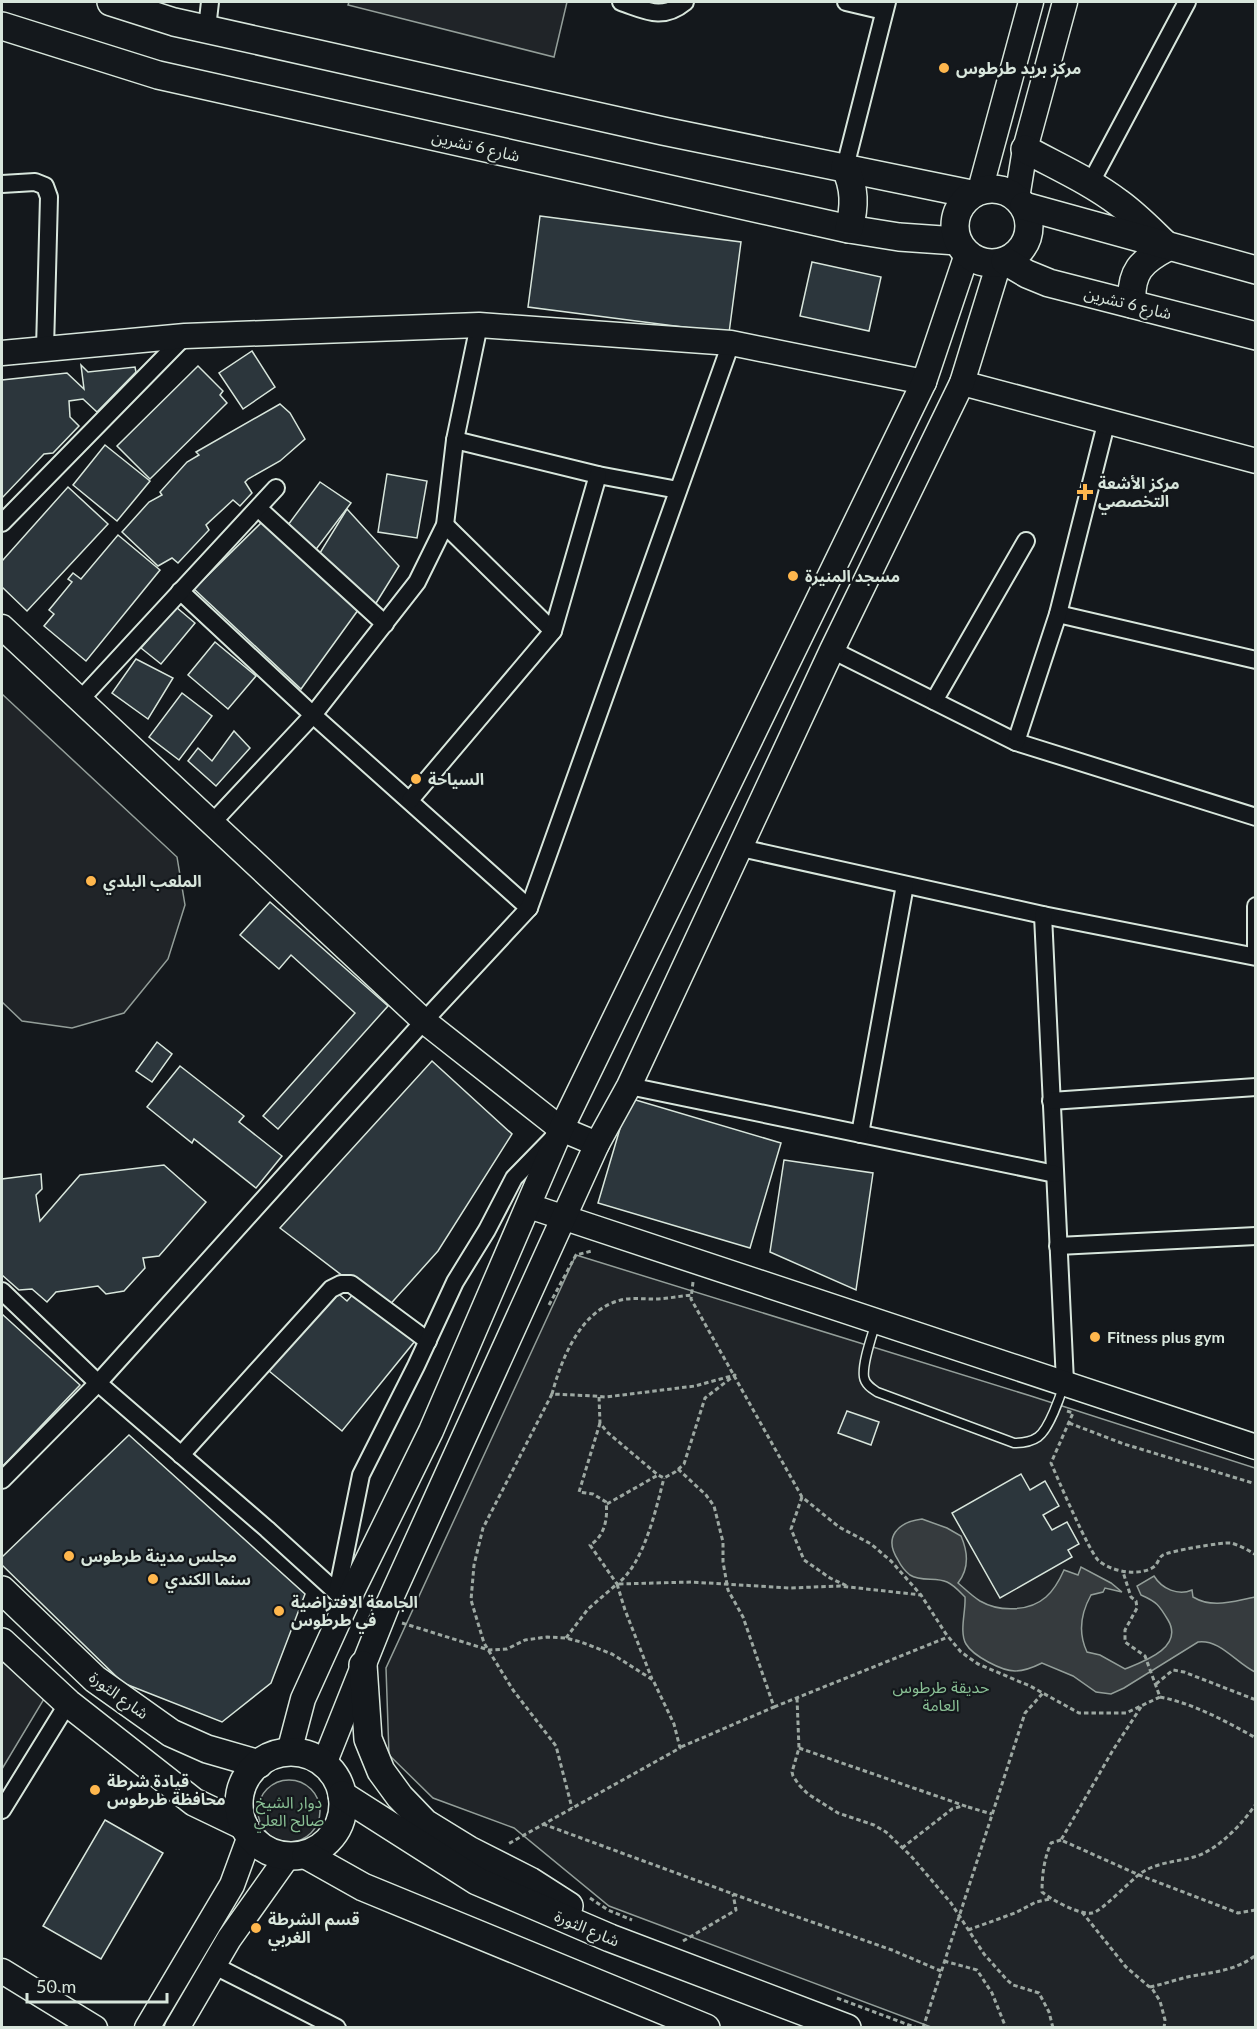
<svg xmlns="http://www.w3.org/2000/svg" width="1257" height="2029" viewBox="0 0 1257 2029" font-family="Lato,'Noto Sans Arabic',sans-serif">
<rect width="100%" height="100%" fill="#14181c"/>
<g fill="#202428" stroke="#939e99" stroke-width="1.5">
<polygon points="349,2 567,2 554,57 348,5"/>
<polygon points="2,694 177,857 185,905 168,959 124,1013 72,1028 22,1021 2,1002"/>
<polygon points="576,1255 1031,1396 1255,1468 1255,2027 931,2027 609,1906 514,1828 433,1798 389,1755 386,1668"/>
<polygon points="2,1661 44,1699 2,1769"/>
<circle cx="289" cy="1811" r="31"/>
</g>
<path fill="#363b3e" stroke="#939e99" stroke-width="1.5" d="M 922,1519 L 947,1528 L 961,1536 C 968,1552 969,1569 958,1583 C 965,1589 972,1596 980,1601 C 999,1612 1029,1612 1046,1597 C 1054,1590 1060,1579 1064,1570 L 1078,1575 L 1081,1567 L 1111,1583 L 1122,1592 L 1105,1588 L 1103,1592 L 1091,1595 C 1081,1613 1078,1633 1087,1652 L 1100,1655 L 1125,1669 C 1145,1661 1184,1647 1168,1620 C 1159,1605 1157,1602 1141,1595 L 1137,1586 L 1154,1576 C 1162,1589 1178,1596 1192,1590 L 1193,1597 C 1213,1609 1233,1601 1255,1597 L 1255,1672 C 1236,1663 1220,1639 1198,1642 L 1124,1688 L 1111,1694 L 1096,1692 L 1073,1676 L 1042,1663 C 1034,1667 1025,1671 1015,1671 C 1002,1671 973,1656 966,1644 C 959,1632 966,1611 965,1597 C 960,1592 954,1585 947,1582 C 936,1577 921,1582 910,1575 C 905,1571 901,1566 898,1560 C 883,1537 898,1522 922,1519 Z"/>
<g fill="#2c363c" stroke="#d8e6dc" stroke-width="1.5">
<polygon points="540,216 741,242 729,333 528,307"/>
<polygon points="812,262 881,277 869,331 800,316"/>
<polygon points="252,351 275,387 243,409 219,373"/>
<polygon points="81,365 88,372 135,367 136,372 97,412 83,399 69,401 70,417 79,426 53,453 44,454 2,498 2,380 67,373 84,389"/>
<polygon points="198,366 223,391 220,395 227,403 150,479 117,446"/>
<polygon points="280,404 290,413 305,439 280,461 248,479 245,482 252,493 240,506 233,500 206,525 209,530 178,563 172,558 158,566 122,532 149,502 162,495 160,492 187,462 199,455 196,452"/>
<polygon points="105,445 150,481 117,521 73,485"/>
<polygon points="387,474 427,481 417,538 378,532"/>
<polygon points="320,482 351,503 314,552 285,529"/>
<polygon points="68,487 108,524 27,611 2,587 2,561"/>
<polygon points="347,509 399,566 373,608 318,556"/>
<polygon points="262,522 361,606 301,689 194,589"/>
<polygon points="118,535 160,570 86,661 44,626 54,614 49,610 72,582 68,579 73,573 81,579"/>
<polygon points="176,607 195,623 161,664 141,648"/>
<polygon points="215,642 256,676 228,709 188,675"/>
<polygon points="136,659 173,678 148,719 112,693"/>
<polygon points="182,693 212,716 179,760 149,737"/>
<polygon points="234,731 250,748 216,786 188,761 198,748 212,761"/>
<polygon points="270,902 388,1006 278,1129 263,1116 355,1013 291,955 279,969 240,935"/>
<polygon points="157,1042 172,1054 152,1082 136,1071"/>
<polygon points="432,1061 512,1134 438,1251 386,1309 280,1228"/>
<polygon points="180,1066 244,1116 239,1122 282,1156 256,1188 194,1139 192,1143 147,1107"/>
<polygon points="629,1098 781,1143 750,1248 598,1203"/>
<polygon points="784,1160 873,1173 856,1290 770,1252"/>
<polygon points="164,1165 206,1202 159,1256 143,1258 145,1268 124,1291 106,1294 98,1286 56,1292 47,1302 32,1289 19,1290 2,1275 2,1179 41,1174 42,1189 36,1195 40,1221 80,1175"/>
<polygon points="334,1290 347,1301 355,1292 415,1341 342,1431 269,1371"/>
<polygon points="2,1314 80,1385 2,1467"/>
<polygon points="847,1411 879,1422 871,1445 838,1433"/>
<polygon points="129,1435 305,1594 271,1683 222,1722 123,1683 2,1565 2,1557"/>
<polygon points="1021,1474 1030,1490 1045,1481 1059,1506 1043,1515 1052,1530 1067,1522 1079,1544 1068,1550 1072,1557 1000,1598 952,1513"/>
<polygon points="105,1820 163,1853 101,1959 43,1926"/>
</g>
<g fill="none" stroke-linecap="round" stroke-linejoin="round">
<g stroke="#d8e6dc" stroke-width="11">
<path id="lane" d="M 876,1322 C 872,1336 862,1363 864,1377 C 865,1384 871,1388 877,1392 L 1014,1443 C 1022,1443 1031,1442 1038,1437 C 1049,1429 1060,1397 1064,1384"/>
</g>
<g stroke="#d8e6dc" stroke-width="20">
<g id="street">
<path d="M 621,2 C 645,10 662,21 685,2"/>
<polyline points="846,2 884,11"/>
<polyline points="207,28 210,2"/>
<polyline points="845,167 887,2"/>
<polyline points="2,184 35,182 45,186 49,197 45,349"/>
<polyline points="1090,184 1187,2"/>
<polyline points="455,440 598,475 678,490"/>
<polyline points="258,508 385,624"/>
<polyline points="2,523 185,336"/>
<polyline points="445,525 553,631"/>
<polyline points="180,591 313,715 529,908"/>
<polyline points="1058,614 1256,660"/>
<polyline points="832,650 1016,742 1256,817"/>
<polyline points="80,700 276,488"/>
<polyline points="934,701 1026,541"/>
<polyline points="1016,742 1058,614 1107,420"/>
<polyline points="410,800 553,631 598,475"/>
<polyline points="212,823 313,715 417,582 445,525 455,440 479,325"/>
<polyline points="741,848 1043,915 1256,957"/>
<polyline points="1256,906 1256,949"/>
<polyline points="1043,915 1065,1382"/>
<polyline points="629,1086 1055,1174"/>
<polyline points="1051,1101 1256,1087"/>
<polyline points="860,1134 905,885"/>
<polyline points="1058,1246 1256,1236"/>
<polyline points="2,1291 98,1383 267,1529 344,1599"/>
<polyline points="181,1455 331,1289 341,1284 351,1284 428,1341"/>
<polyline points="2,1480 98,1383 424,1021 529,908 731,343"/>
<polyline points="337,1593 361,1475 416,1366 455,1282 487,1230 514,1178 552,1139"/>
<polyline points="2,1810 68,1703"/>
<polyline points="213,1965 337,2028"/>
</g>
</g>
<g stroke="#d8e6dc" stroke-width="27">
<g id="secondary">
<polyline points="980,190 1031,2"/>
<polyline points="1017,198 1025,149 1065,2"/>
<polyline points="2,353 185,336 479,325 731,343 924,382"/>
<polyline points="962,383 1256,461"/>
<polyline points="2,627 424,1021 561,1129 597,1144"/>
<polyline points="529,1206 1256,1447"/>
<polyline points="289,1752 303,1699 347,1602 431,1431 561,1129 924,382 967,254"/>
<polyline points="324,1764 386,1609 597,1144 629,1086 832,650 962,383 999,263"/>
<polyline points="2,1971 95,2028"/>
<polyline points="147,2028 232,1885 250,1836"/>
<polyline points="177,2028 229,1939 288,1856"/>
</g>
</g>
<g stroke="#d8e6dc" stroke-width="30">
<g id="primary">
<polyline points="111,2 174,22 318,54 663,131 971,194"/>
<polyline points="2,26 158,75 849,229 899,237 957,241"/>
<path d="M 1025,149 C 1056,166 1090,181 1119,203 C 1137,216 1152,232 1168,247 C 1141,261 1130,272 1132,304"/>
<path d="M 845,167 C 855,188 855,206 849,229"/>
<circle cx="992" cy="226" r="37"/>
<polyline points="1024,206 1256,270"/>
<polyline points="1005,261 1027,274 1049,283 1256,336"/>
<polyline points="2,1590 95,1679 171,1733 207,1749 259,1764"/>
<polyline points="2,1642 68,1703 194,1802 244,1826"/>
<polyline points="363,1665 368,1739 381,1771 400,1797 425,1823 469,1850 530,1881 569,1906"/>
<circle cx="291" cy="1804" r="52"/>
<polyline points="342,1795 477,1881 610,1938 847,2028"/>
<polyline points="306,1855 363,1887 706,2028"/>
</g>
</g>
<g stroke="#9da8a2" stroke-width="3" stroke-dasharray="4.5 3" stroke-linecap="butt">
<polyline points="693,1282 691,1299 802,1497 839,1527 871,1544 891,1561 921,1595 946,1634 961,1652 978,1664 1030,1686 1079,1713 1126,1713 1160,1697 1145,1656 1125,1642 1125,1630 1137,1608 1136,1601 1131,1597 1123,1572"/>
<polyline points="549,1305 576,1255 592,1251"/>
<polyline points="552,1394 483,1528 474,1565 471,1600 484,1643 513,1690 556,1746 572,1808"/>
<path d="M 599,1397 L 600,1423 L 607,1432 L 658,1475 L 664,1478 L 675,1472 L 684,1464 L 705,1398 L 735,1375 L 695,1386 L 606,1397 L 594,1396 L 552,1394 C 562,1357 582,1306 626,1299 C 635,1298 645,1299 654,1299 C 667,1299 679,1296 692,1295"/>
<path d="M 1067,1411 L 1073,1413 L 1051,1463 C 1057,1477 1090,1554 1099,1561 C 1112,1572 1141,1577 1155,1566 C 1158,1563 1159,1557 1163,1555 C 1170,1551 1222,1542 1231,1543 C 1239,1545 1248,1550 1256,1555"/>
<path d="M 600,1423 L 579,1492 L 593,1494 L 606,1502 C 608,1518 605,1536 590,1545 L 617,1584 C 644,1564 656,1509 664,1478"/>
<polyline points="1069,1423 1124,1444 1256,1484"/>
<polyline points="678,1469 706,1495 714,1506 723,1542 723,1562 728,1590 743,1617 774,1707 681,1747"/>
<polyline points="802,1497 791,1529 804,1560 830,1578 847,1586"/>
<polyline points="607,1504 658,1475"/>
<polyline points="619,1584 691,1582 790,1588 840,1586 921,1595"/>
<polyline points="402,1623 489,1650 507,1649 525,1640 547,1637 566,1638 581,1642 612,1654 653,1680 674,1724 680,1748 508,1844"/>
<polyline points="566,1638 588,1609 617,1584 625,1610 652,1679"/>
<polyline points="1156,1684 1173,1670 1184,1672 1256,1700"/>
<path d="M 1160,1697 C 1195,1704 1225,1721 1256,1738"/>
<polyline points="797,1698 799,1748 792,1772 793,1776 799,1785 808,1794 838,1813 874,1825 886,1832 911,1856 951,1903 984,1954 1007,1980 1013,1985 1039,1993 1049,2012 1053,2028"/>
<polyline points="774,1707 948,1637"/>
<polyline points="1141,1707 1113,1750 1061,1840 1139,1875 1238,1913 1256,1910"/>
<polyline points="799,1748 968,1807"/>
<polyline points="968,1807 992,1814"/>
<polyline points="543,1824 755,1902 892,1950 941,1971"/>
<path d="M 1061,1840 L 1051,1843 C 1044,1859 1042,1875 1042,1892 C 1052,1900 1079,1915 1092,1913 C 1101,1912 1131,1880 1141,1873 C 1158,1862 1176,1862 1194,1857 C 1218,1850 1242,1824 1256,1804"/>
<polyline points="902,1848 952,1809 962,1806"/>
<polyline points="590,1898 608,1910 632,1920"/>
<polyline points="1082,1912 1126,1967 1153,1990 1160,2001 1165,2020 1164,2028"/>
<polyline points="968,1930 1015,1913 1036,1902 1050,1899"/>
<polyline points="683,1941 736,1910 733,1894"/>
<polyline points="944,1961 977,1970 992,1993 1006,2028"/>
<path d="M 1150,1987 C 1164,1984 1178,1979 1192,1976 C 1215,1972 1237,1970 1256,1955"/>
<polyline points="837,1998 917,2028"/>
<polyline points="923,2028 1025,1713 1043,1693"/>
</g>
<use href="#lane" stroke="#14181c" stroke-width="8"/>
<use href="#street" stroke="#14181c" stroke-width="16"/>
<use href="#secondary" stroke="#14181c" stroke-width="24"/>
<use href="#primary" stroke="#14181c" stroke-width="27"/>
</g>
<g fill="#ffb74d" stroke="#14181c" stroke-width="2">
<circle cx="944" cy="68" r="6"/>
<path d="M1082 483h6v6h6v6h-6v6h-6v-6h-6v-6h6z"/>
<circle cx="793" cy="576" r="6"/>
<circle cx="416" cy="779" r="6"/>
<circle cx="91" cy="881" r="6"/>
<circle cx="1095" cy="1337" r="6"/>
<circle cx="69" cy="1556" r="6"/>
<circle cx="153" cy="1579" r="6"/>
<circle cx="279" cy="1611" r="6"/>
<circle cx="95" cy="1790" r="6"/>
<circle cx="256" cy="1928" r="6"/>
</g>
<g text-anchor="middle" stroke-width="4.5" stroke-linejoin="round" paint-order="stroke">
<g font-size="16" font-weight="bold" fill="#d8e6dc" stroke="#14181c" text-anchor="start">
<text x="956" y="74">مركز بريد طرطوس</text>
<text x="1098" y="489">مركز الأشعة<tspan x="1098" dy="18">التخصصي</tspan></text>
<text x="805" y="582">مسجد المنيرة</text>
<text x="428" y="785">السياحة</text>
<text x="103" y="887">الملعب البلدي</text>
<text x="1107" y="1343">Fitness plus gym</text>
<text x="81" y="1562">مجلس مدينة طرطوس</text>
<text x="165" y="1585">سنما الكندي</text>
<text x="291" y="1608">الجامعة الافتراضية<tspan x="291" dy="18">في طرطوس</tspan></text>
<text x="107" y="1787">قيادة شرطة<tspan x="107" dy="18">محافظة طرطوس</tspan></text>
<text x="268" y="1925">قسم الشرطة<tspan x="268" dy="18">الغربي</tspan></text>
</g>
<g font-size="16" fill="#d8e6dc" stroke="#14181c">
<text transform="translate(476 146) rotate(13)" y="6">شارع 6 تشرين</text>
<text transform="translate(1128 303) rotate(14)" y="6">شارع 6 تشرين</text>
<text transform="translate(119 1695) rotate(36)" y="6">شارع الثورة</text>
<text transform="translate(587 1928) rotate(23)" y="6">شارع الثورة</text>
</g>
<g font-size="16" fill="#8ac095" stroke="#14181c">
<text x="941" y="1693">حديقة طرطوس<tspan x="941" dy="18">العامة</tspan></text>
<text x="289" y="1808">دوار الشيخ<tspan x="289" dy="18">صالح العلي</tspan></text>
</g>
</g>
<rect width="1257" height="2029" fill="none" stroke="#d8e6dc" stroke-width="6"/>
<path d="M27 1993v9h140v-9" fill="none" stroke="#d8e6dc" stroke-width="3"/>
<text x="36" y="1993" font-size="18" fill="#d8e6dc" stroke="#14181c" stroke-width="4.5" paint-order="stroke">50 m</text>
</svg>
